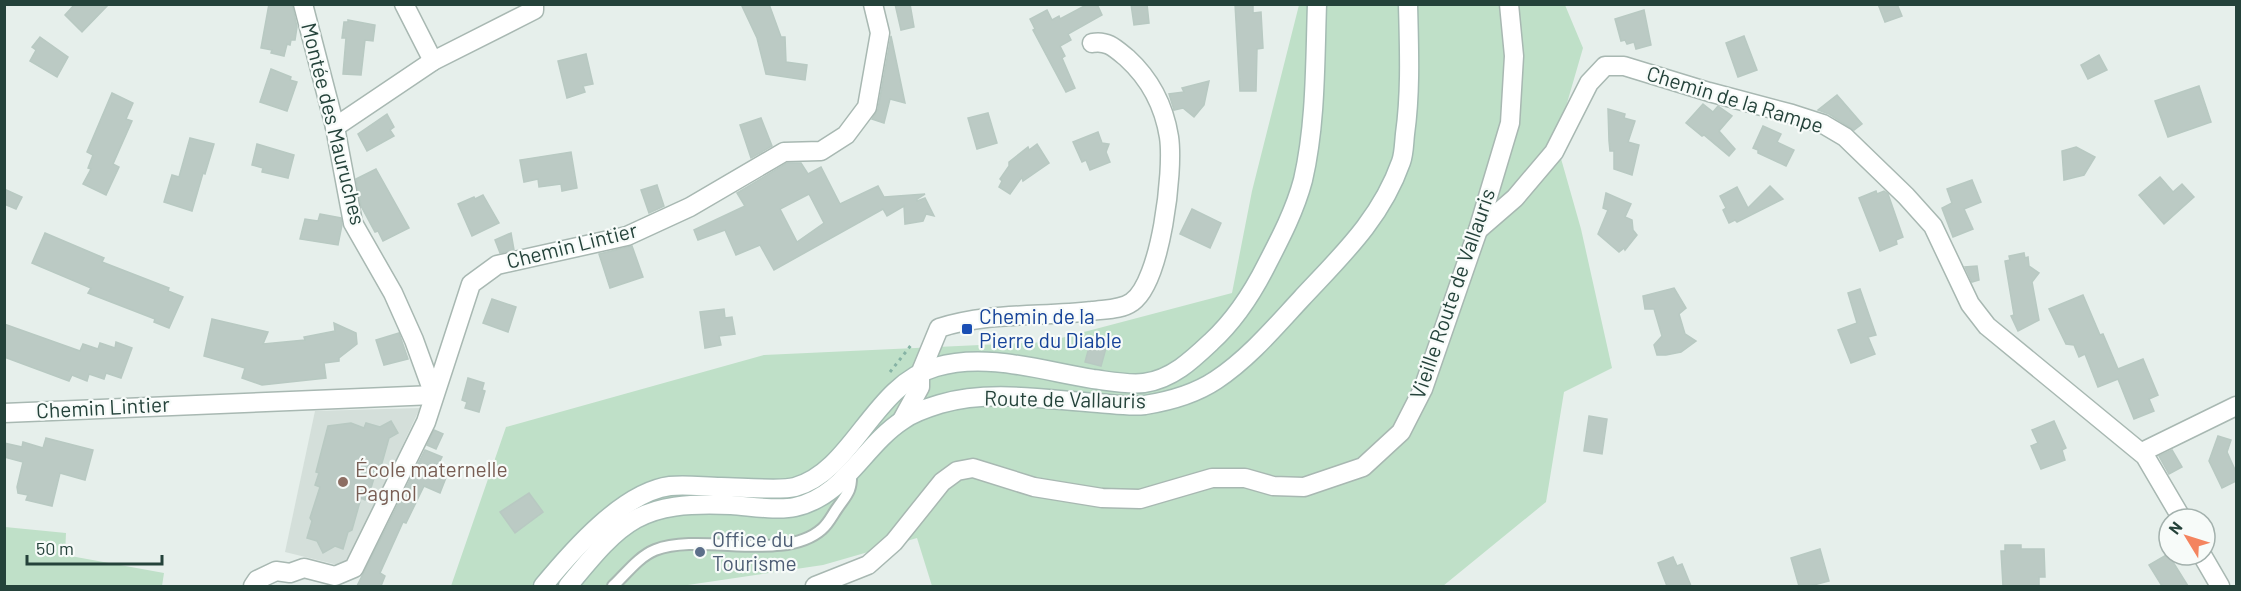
<svg xmlns="http://www.w3.org/2000/svg" width="2241" height="591" viewBox="0 0 2241 591" font-family="Barlow,sans-serif">
<rect width="100%" height="100%" fill="#e6efeb"/>
<polygon fill="#d4dfda" points="420,408 346,567 285,552 315,411"/>
<g fill="#bfe0c8">
<polygon points="1299,5 1565,5 1583,48 1556,141 1581,229 1612,368 1564,392 1546,502 1443,586 932,586 917,538 823,565 681,586 451,586 506,427 764,355 1046,342 1232,293 1252,191"/>
<polygon points="5,527 66,533 65,555 164,573 162,586 5,586"/>
</g>
<g fill="#bbcac4" stroke="#b8c9c2" stroke-width="1.5" fill-rule="evenodd">
<polygon points="75,4 109,4 82,32 65,15"/>
<polygon points="269,4 292,4 297,27 295,40 291,40 290,45 287,44 284,56 271,53 272,50 261,48"/>
<polygon points="741,4 769,4 781,37 785,37 786,62 807,65 805,80 766,74 757,38"/>
<polygon points="895,4 910,4 914,27 901,30"/>
<polygon points="1088,4 1097,4 1102,15 1068,34 1071,40 1060,46 1065,56 1062,58 1075,88 1066,92 1033,30 1035,29 1030,19 1047,10 1052,20 1059,16 1060,19"/>
<polygon points="1131,4 1147,4 1149,23 1134,25"/>
<polygon points="1235,4 1253,4 1253,13 1261,12 1263,48 1257,49 1256,91 1240,91"/>
<polygon points="1878,4 1897,4 1902,16 1885,22"/>
<polygon points="1644,10 1651,45 1636,49 1634,42 1627,44 1625,40 1621,41 1615,19"/>
<polygon points="348,20 375,25 373,41 365,40 361,75 343,74 346,38 342,38 344,22 348,22"/>
<polygon points="891,36 905,103 890,99 884,123 872,119 878,109"/>
<polygon points="1744,36 1757,70 1738,77 1726,43"/>
<polygon points="40,37 68,57 57,77 30,61 36,50 32,47"/>
<polygon points="586,54 593,84 583,86 585,92 567,98 558,61"/>
<polygon points="2099,55 2107,70 2088,79 2081,65"/>
<polygon points="271,69 291,77 290,80 297,82 287,111 260,102"/>
<polygon points="1209,81 1204,105 1194,117 1183,108 1174,110 1169,94 1184,92 1182,88"/>
<polygon points="2199,86 2211,122 2168,137 2155,101"/>
<polygon points="112,93 133,103 126,119 132,121 113,164 119,167 106,195 83,184 91,169 88,168 93,155 87,152"/>
<polygon points="1837,95 1862,124 1854,130 1829,114 1818,110"/>
<polygon points="1703,104 1713,112 1718,106 1732,116 1719,131 1735,149 1729,156 1704,135 1702,136 1686,123"/>
<polygon points="1608,109 1625,114 1624,118 1635,121 1628,142 1639,145 1632,175 1614,169 1614,151 1610,151 1609,141"/>
<polygon points="988,113 997,143 977,149 968,118"/>
<polygon points="387,114 394,127 390,130 394,136 367,151 358,134"/>
<polygon points="761,118 772,146 751,158 740,125"/>
<polygon points="1763,126 1781,134 1777,142 1794,150 1786,166 1758,153 1758,150 1753,148"/>
<polygon points="1098,132 1102,143 1109,144 1106,152 1110,162 1090,170 1086,160 1082,162 1073,142"/>
<polygon points="190,138 214,144 205,174 203,173 192,211 164,202 172,175 179,177"/>
<polygon points="257,144 294,155 288,178 262,172 263,168 252,165"/>
<polygon points="1037,144 1049,163 1023,181 1022,177 1010,194 999,187 1002,181 1000,179 1009,166 1009,162 1028,147 1029,150"/>
<polygon points="2076,147 2095,157 2084,175 2064,180 2062,151"/>
<polygon points="571,152 577,188 562,191 561,184 539,187 538,179 524,182 520,160"/>
<path d="M 787,163 L 801,163 L 808,174 L 821,167 L 840,204 L 878,186 L 884,197 L 925,194 L 917,199 L 917,201 L 925,198 L 934,216 L 926,214 L 923,221 L 905,224 L 904,206 L 887,216 L 883,209 L 774,270 L 760,245 L 736,255 L 725,230 L 698,240 L 694,230 L 745,206 L 737,193 ZM 809,194 L 824,223 L 797,242 L 780,209 Z"/>
<polygon points="376,169 409,228 383,241 378,231 375,232 361,206 356,179"/>
<polygon points="2160,177 2173,192 2182,184 2194,197 2164,224 2139,195"/>
<polygon points="1972,180 1981,202 1964,209 1973,229 1953,237 1942,208 1952,203 1947,189"/>
<polygon points="657,185 664,206 649,213 641,190"/>
<polygon points="1770,186 1783,199 1737,222 1735,220 1729,223 1723,210 1726,208 1720,196 1737,187 1748,208"/>
<polygon points="4,189 22,197 16,209 4,204"/>
<polygon points="1876,191 1877,194 1884,191 1888,194 1903,237 1896,240 1897,244 1880,251 1859,198"/>
<polygon points="1606,193 1631,204 1625,217 1632,220 1633,230 1637,235 1625,250 1624,248 1619,252 1598,234 1608,210 1603,208"/>
<polygon points="483,195 499,223 472,236 458,204 474,197 475,199"/>
<polygon points="1192,209 1221,223 1210,248 1180,234"/>
<polygon points="320,214 341,218 342,225 338,245 300,239 305,219 318,221"/>
<polygon points="45,233 104,258 102,262 169,288 168,291 183,297 169,328 154,322 155,319 88,293 91,288 32,263"/>
<polygon points="511,233 514,250 500,253 495,240"/>
<polygon points="632,246 643,277 610,288 599,254"/>
<polygon points="2024,253 2025,258 2028,257 2029,266 2039,273 2032,282 2039,320 2018,331 2011,316 2014,315 2005,261 2010,260 2009,256"/>
<polygon points="1977,266 1979,280 1972,282 1965,267"/>
<polygon points="1674,288 1686,308 1679,314 1685,334 1696,341 1681,352 1666,355 1657,355 1654,345 1662,336 1654,309 1645,309 1643,296"/>
<polygon points="1860,289 1876,335 1868,337 1875,354 1851,363 1838,330 1857,323 1848,293"/>
<polygon points="2083,295 2100,335 2103,334 2118,369 2143,359 2158,395 2149,399 2154,411 2134,419 2118,379 2098,387 2085,354 2079,357 2074,345 2066,344 2049,309"/>
<polygon points="492,299 516,307 508,332 483,323"/>
<polygon points="724,309 725,318 732,317 735,334 719,336 721,345 705,348 700,312"/>
<polygon points="212,319 268,332 263,344 305,340 304,337 335,331 334,323 356,333 357,344 339,358 339,361 324,363 326,378 262,385 242,378 245,368 204,356"/>
<polygon points="4,324 80,351 83,344 98,349 100,343 115,348 116,342 132,348 121,378 106,373 104,379 89,374 87,381 72,375 69,381 4,357"/>
<polygon points="399,333 408,359 384,365 376,340"/>
<polygon points="1090,344 1106,348 1101,366 1085,362"/>
<polygon points="468,378 484,383 482,390 485,391 479,412 465,408 467,402 462,400"/>
<polygon points="1589,416 1607,419 1602,454 1584,451"/>
<polygon points="391,421 398,433 389,438 382,463 378,465 371,488 369,488 365,500 361,498 352,530 348,532 343,549 335,546 323,553 317,541 307,538 312,521 310,518 320,487 315,485 319,473 316,472 328,426 351,423 364,428 366,423 380,427"/>
<polygon points="2054,421 2066,448 2062,450 2065,460 2041,469 2031,446 2038,443 2032,430"/>
<polygon points="434,430 443,434 436,449 427,445"/>
<polygon points="2218,436 2231,440 2227,452 2236,472 2236,481 2222,488 2209,461"/>
<polygon points="46,438 93,450 85,480 60,473 52,506 26,500 28,495 18,493 17,487 23,462 4,457 4,443 22,447 23,442 43,448"/>
<polygon points="425,450 442,457 438,465 449,470 440,493 424,486 406,523 403,522 380,573 385,576 381,586 357,586"/>
<polygon points="2172,450 2182,467 2169,474 2159,456"/>
<polygon points="529,493 543,512 515,533 500,512"/>
<polygon points="2005,545 2021,545 2021,549 2044,549 2045,577 2039,577 2039,586 2003,586 2001,551 2005,551"/>
<polygon points="1820,549 1829,581 1810,586 1799,586 1791,558"/>
<polygon points="2168,554 2188,586 2162,586 2149,565"/>
<polygon points="1673,557 1677,566 1682,564 1691,586 1667,586 1658,563"/>
</g>
<g fill="none" stroke-linecap="round" stroke-linejoin="round">
<g stroke="#a8b8b2" stroke-width="14">
<path id="lane" d="M 613,586 C 626,574 638,557 655,550 C 701,532 784,563 822,529 C 828,524 832,516 836,510 C 846,495 852,492 851,473"/>
</g>
<g stroke="#a8b8b2" stroke-width="21">
<g id="street">
<polyline points="303,4 335,127 353,223 393,293 414,340 434,395"/>
<polyline points="404,4 433,61"/>
<polyline points="335,127 433,61 534,10 534,4"/>
<polyline points="1478,230 1515,198 1554,152 1589,83 1605,66 1624,66 1709,92 1792,114 1823,124 1845,137 1906,196 1933,226 1970,304 1987,326 2145,456 2182,519"/>
<polyline points="4,413 434,395"/>
<path d="M 902,420 L 920,387 L 920,374 L 939,328 C 988,312 1041,317 1092,311 C 1105,309 1121,310 1132,302 C 1161,282 1174,171 1169,137 C 1164,106 1150,79 1127,58 C 1115,48 1107,40 1092,43"/>
<polyline points="2142,452 2236,406"/>
<polyline points="2202,555 2220,586"/>
<polyline points="253,586 257,580 276,571 290,573 304,568 335,576 354,568 426,422 471,284 497,265 627,236 690,207 784,152 821,151 846,135 867,107 880,33 873,4"/>
<polyline points="815,586 868,565 894,542 942,482 957,471 973,468 1034,487 1102,498 1140,499 1212,478 1245,478 1273,486 1304,487 1363,467 1401,432 1423,389 1478,230 1510,123 1514,56 1509,4"/>
</g>
</g>
<g stroke="#a4bbb3" stroke-width="21">
<g id="secondary">
<path d="M 543,586 C 572,551 623,492 670,486 C 687,484 705,487 721,487 C 738,487 781,491 795,487 C 853,471 873,385 936,367 C 986,352 1043,371 1093,379 C 1109,381 1128,385 1144,383 C 1172,379 1192,360 1211,342 C 1235,320 1253,292 1267,264 C 1281,237 1295,210 1303,180 C 1316,124 1315,62 1317,4"/>
<path d="M 568,586 C 623,519 640,501 731,505 C 749,506 778,511 795,507 C 845,496 863,446 903,420 C 914,412 927,408 940,404 C 991,389 1047,400 1098,403 C 1113,404 1130,407 1145,405 C 1170,401 1195,394 1216,380 C 1249,358 1275,327 1301,299 C 1341,256 1381,219 1401,162 C 1404,154 1404,143 1405,134 C 1411,91 1409,47 1408,4"/>
</g>
</g>
<g stroke="#86b3a5" stroke-width="3" stroke-dasharray="3 4.5" stroke-linecap="butt">
<polyline points="980,337 1000,343"/>
<polyline points="890,372 912,344"/>
</g>
<use href="#lane" stroke="#fff" stroke-width="10"/>
<use href="#street" stroke="#fff" stroke-width="18"/>
<use href="#secondary" stroke="#fff" stroke-width="18"/>
</g>
<rect fill="#1a4fb4" stroke="#f7fbf9" stroke-width="2" x="961" y="323" width="12" height="12" rx="3"/>
<circle fill="#8d6e63" stroke="#f7fbf9" stroke-width="2" cx="343" cy="482" r="6"/>
<circle fill="#5c6f8a" stroke="#f7fbf9" stroke-width="2" cx="700" cy="552" r="6"/>
<g text-anchor="middle" stroke-width="4.5" stroke-linejoin="round" paint-order="stroke">
<g font-size="21" fill="#24423a" stroke="#f7fbf9">
<text transform="translate(1735 100) rotate(17)" y="7">Chemin de la Rampe</text>
<text transform="translate(333 124) rotate(76)" y="7">Montée des Mauruches</text>
<text transform="translate(572 246) rotate(-14)" y="7">Chemin Lintier</text>
<text transform="translate(1453 294) rotate(-71)" y="7">Vieille Route de Vallauris</text>
<text transform="translate(1065 400) rotate(1)" y="7">Route de Vallauris</text>
<text transform="translate(103 408) rotate(-3)" y="7">Chemin Lintier</text>
</g>
<g font-size="21" fill="#164399" stroke="#f7fbf9" text-anchor="start">
<text x="979" y="324">Chemin de la<tspan x="979" dy="24">Pierre du Diable</tspan></text>
</g>
<g font-size="21" fill="#785e54" stroke="#f7fbf9" text-anchor="start">
<text x="355" y="477">École maternelle<tspan x="355" dy="24">Pagnol</tspan></text>
</g>
<g font-size="21" fill="#4e5e75" stroke="#f7fbf9" text-anchor="start">
<text x="712" y="547">Office du<tspan x="712" dy="24">Tourisme</tspan></text>
</g>
</g>
<rect width="2241" height="591" fill="none" stroke="#24423a" stroke-width="12"/>
<g transform="translate(2187 537) rotate(308)"><circle r="28" fill="#f7fbf9" stroke="#a3b1ad" stroke-width="1.5"/>
<path d="M0-4.5L10 22L0 15L-10 22Z" fill="#f4845f"/>
<text y="-9" font-size="16" font-weight="bold" text-anchor="middle" fill="#24423a">N</text>
</g>
<path d="M27 555v9h135v-9" fill="none" stroke="#24423a" stroke-width="3"/>
<text x="36" y="555" font-size="18" fill="#24423a" stroke="#f7fbf9" stroke-width="4.5" paint-order="stroke">50 m</text>
</svg>
